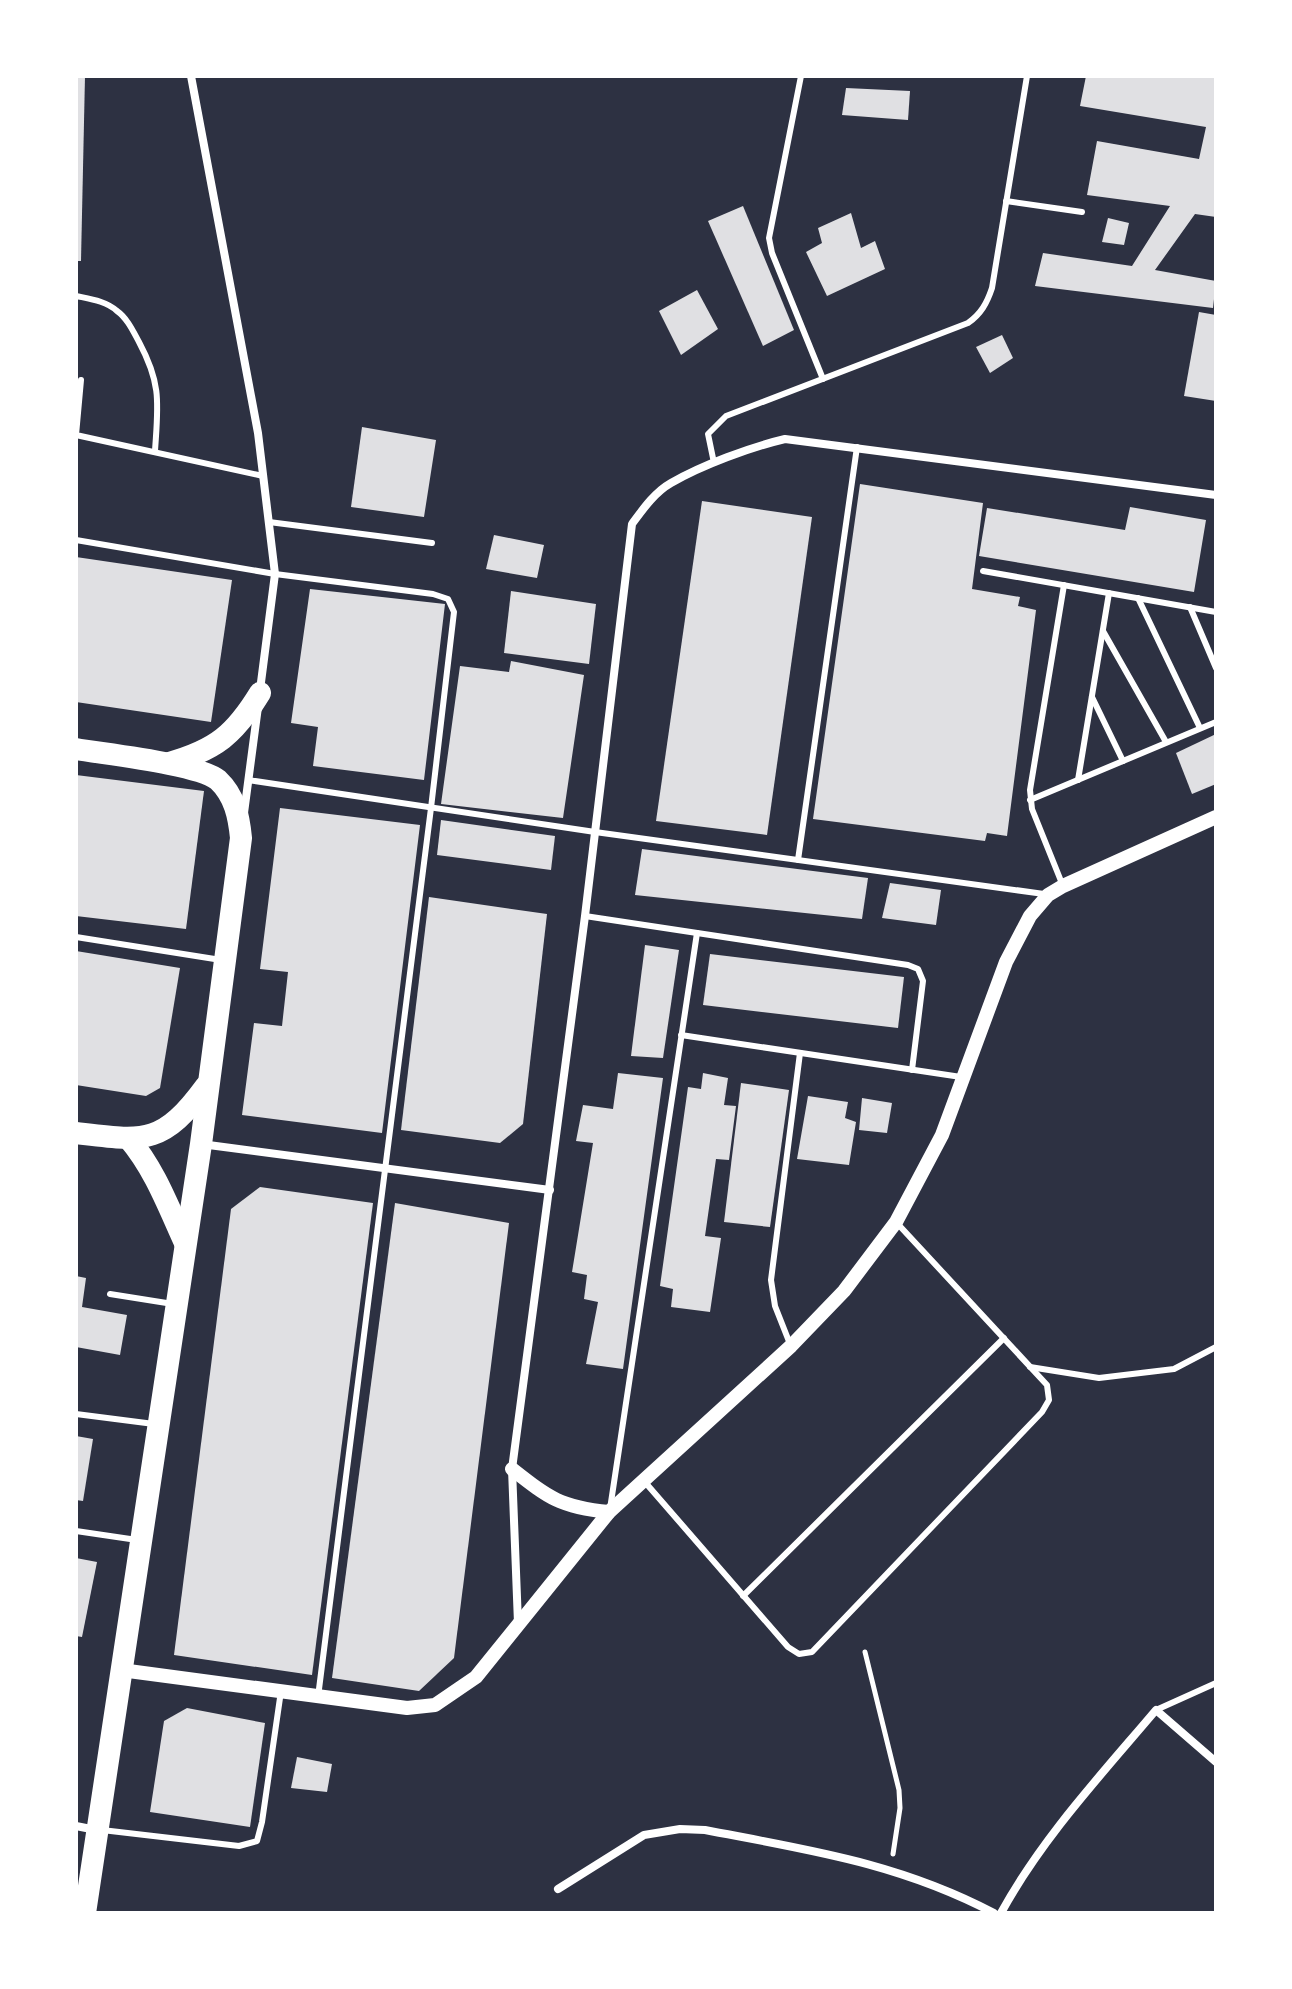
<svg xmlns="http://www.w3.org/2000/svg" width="1292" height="1989" viewBox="0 0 1292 1989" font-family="'Alegreya Sans',sans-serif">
<rect width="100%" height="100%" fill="#2d3142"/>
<g fill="#e0e0e3">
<polygon points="76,76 85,76 81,261 76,261"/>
<polygon points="1086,76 1216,76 1216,217 1195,214 1155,270 1216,281 1213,308 1035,286 1043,253 1132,266 1170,206 1087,195 1097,141 1199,159 1206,127 1080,106"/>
<polygon points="846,88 910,91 908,120 842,115"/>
<polygon points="743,206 794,330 763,346 708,221"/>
<polygon points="851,213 861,248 875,241 885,269 827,296 806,252 822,243 818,228"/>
<polygon points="1108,218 1129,223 1124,245 1102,242"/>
<polygon points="697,290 718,329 681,355 659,311"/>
<polygon points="1199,312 1216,315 1216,401 1184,396"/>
<polygon points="1002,335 1013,358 990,373 976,347"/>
<polygon points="362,427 436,440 424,517 351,507"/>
<polygon points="860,484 983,503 972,589 1020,597 1018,606 1036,610 1007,836 987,833 985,841 813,819"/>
<polygon points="702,501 812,517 767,835 656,821"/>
<polygon points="1130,507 1206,520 1194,592 979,556 987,508 1125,530"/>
<polygon points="494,535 544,545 537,578 486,569"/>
<polygon points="76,557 232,580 211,722 76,702"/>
<polygon points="310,589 445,604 424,780 313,766 318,727 291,723"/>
<polygon points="511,591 596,604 589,664 504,653"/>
<polygon points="511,661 584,675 563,818 441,804 460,666 509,672"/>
<polygon points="1216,734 1216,784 1192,794 1176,753"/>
<polygon points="76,775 204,791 186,929 76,916"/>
<polygon points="280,808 420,825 382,1133 242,1115 254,1023 282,1026 288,972 260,969"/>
<polygon points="441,820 555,836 551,870 437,855"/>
<polygon points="642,849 868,878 862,919 635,895"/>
<polygon points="890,883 941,890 936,925 882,918"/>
<polygon points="429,897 547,914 523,1124 500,1143 401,1130"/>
<polygon points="645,945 679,950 663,1058 631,1056"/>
<polygon points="76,951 180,968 160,1088 146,1096 76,1085"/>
<polygon points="710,954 904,977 898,1028 703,1005"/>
<polygon points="618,1073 663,1078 623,1369 586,1364 598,1302 584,1299 587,1275 572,1272 593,1143 576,1141 583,1105 613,1109"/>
<polygon points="703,1073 728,1078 724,1105 736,1106 729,1160 716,1159 705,1236 721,1238 710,1312 671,1307 673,1289 660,1286 688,1087 701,1089"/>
<polygon points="741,1083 789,1090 770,1227 724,1222"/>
<polygon points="808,1096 848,1102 845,1118 856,1122 849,1165 797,1159"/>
<polygon points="862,1098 892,1103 887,1133 859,1130"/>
<polygon points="260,1187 373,1203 312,1675 174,1655 231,1209"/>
<polygon points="395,1203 509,1223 454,1658 419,1691 332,1678"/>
<polygon points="76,1276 86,1278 82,1307 127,1315 120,1355 76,1347"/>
<polygon points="76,1436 93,1439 83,1501 76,1500"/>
<polygon points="76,1558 97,1562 82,1637 76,1636"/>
<polygon points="187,1708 265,1723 250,1827 150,1812 164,1721"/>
<polygon points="297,1757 332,1764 327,1792 291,1788"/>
</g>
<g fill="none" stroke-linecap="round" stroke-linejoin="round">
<polyline stroke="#fff" stroke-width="5" points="865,1652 899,1790 900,1808 893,1854"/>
<g stroke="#fff" stroke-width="6">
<polyline points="801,76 769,238 772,253 823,379"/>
<polyline points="1006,201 1082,212"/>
<path d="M 76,296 C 90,299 106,301 117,311 C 127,318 133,331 139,342 C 162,385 158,404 155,451"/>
<polyline points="81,380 76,435 263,476"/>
<path d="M 714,463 L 708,434 L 726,416 L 968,323 C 981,314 987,303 992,288 L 1027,76"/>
<polyline points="269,522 432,543"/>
<polyline points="76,540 275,574 433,594 448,599 454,612 431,808 318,1697"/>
<polyline points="983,571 1216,612"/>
<polyline points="1138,598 1200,728"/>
<polyline points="1190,607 1216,668"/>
<polyline points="1103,631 1166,742"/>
<polyline points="1092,697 1123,761"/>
<polyline points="248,780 595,832 1044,894"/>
<polyline points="1078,780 1109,593"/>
<polyline points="1030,800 1216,722"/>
<polyline points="798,860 857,447"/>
<polyline points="1063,886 1032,809 1030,790 1064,585"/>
<polyline points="585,916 908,965 918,969 923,981 912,1070"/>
<polyline points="76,937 221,960"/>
<polyline points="681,1035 961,1077"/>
<polyline points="110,1294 173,1304"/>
<polyline points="790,1344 775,1306 771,1280 800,1053"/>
<polyline points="1030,1367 1099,1378 1174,1369 1216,1347"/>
<polyline points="76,1414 154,1424"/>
<polyline points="644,1481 788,1647 799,1654 812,1652 1042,1412 1049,1400 1047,1385 896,1222"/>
<polyline points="610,1509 697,933"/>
<polyline points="76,1531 137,1540"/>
<polyline points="743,1596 1004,1338"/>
<polyline points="1156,1710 1216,1683"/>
<polyline points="102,1830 239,1846 257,1841 262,1822 281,1691"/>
</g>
<g stroke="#fff" stroke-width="8">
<polyline points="191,76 258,433 275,574 260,690"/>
<polyline points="244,813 258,707"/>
<polyline points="201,1144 550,1190"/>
<path d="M 518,1623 L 512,1469 L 585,916 L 632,524 C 643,509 655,492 671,483 C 702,465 751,447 785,439 L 1216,495"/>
<polyline points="76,1826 96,1830"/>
<path d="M 558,1889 L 644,1835 L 680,1829 L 705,1830 C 809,1850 899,1863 994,1913"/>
<path d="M 1001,1913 C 1042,1838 1101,1775 1156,1710 L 1216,1762"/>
</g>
<g stroke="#fff" stroke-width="14">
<path d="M 512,1469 C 549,1498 560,1507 609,1512"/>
<polyline points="121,1670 407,1708 435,1705 476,1677 609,1512 791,1346 844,1291 896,1222 942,1135 1006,962 1030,916 1048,895 1063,886 1216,817"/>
</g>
<g stroke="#fff" stroke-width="22">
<path d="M 76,749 C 104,754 199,764 218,780 C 235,796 239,817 241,838 L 201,1144 L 85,1913"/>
<path d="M 169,763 C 216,750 235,734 260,693"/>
<path d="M 76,1133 C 144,1141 162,1146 206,1086"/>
<path d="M 129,1139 C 155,1170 168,1206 185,1243"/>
</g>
</g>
<rect width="1292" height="1989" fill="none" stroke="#ffffff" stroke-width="156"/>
</svg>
